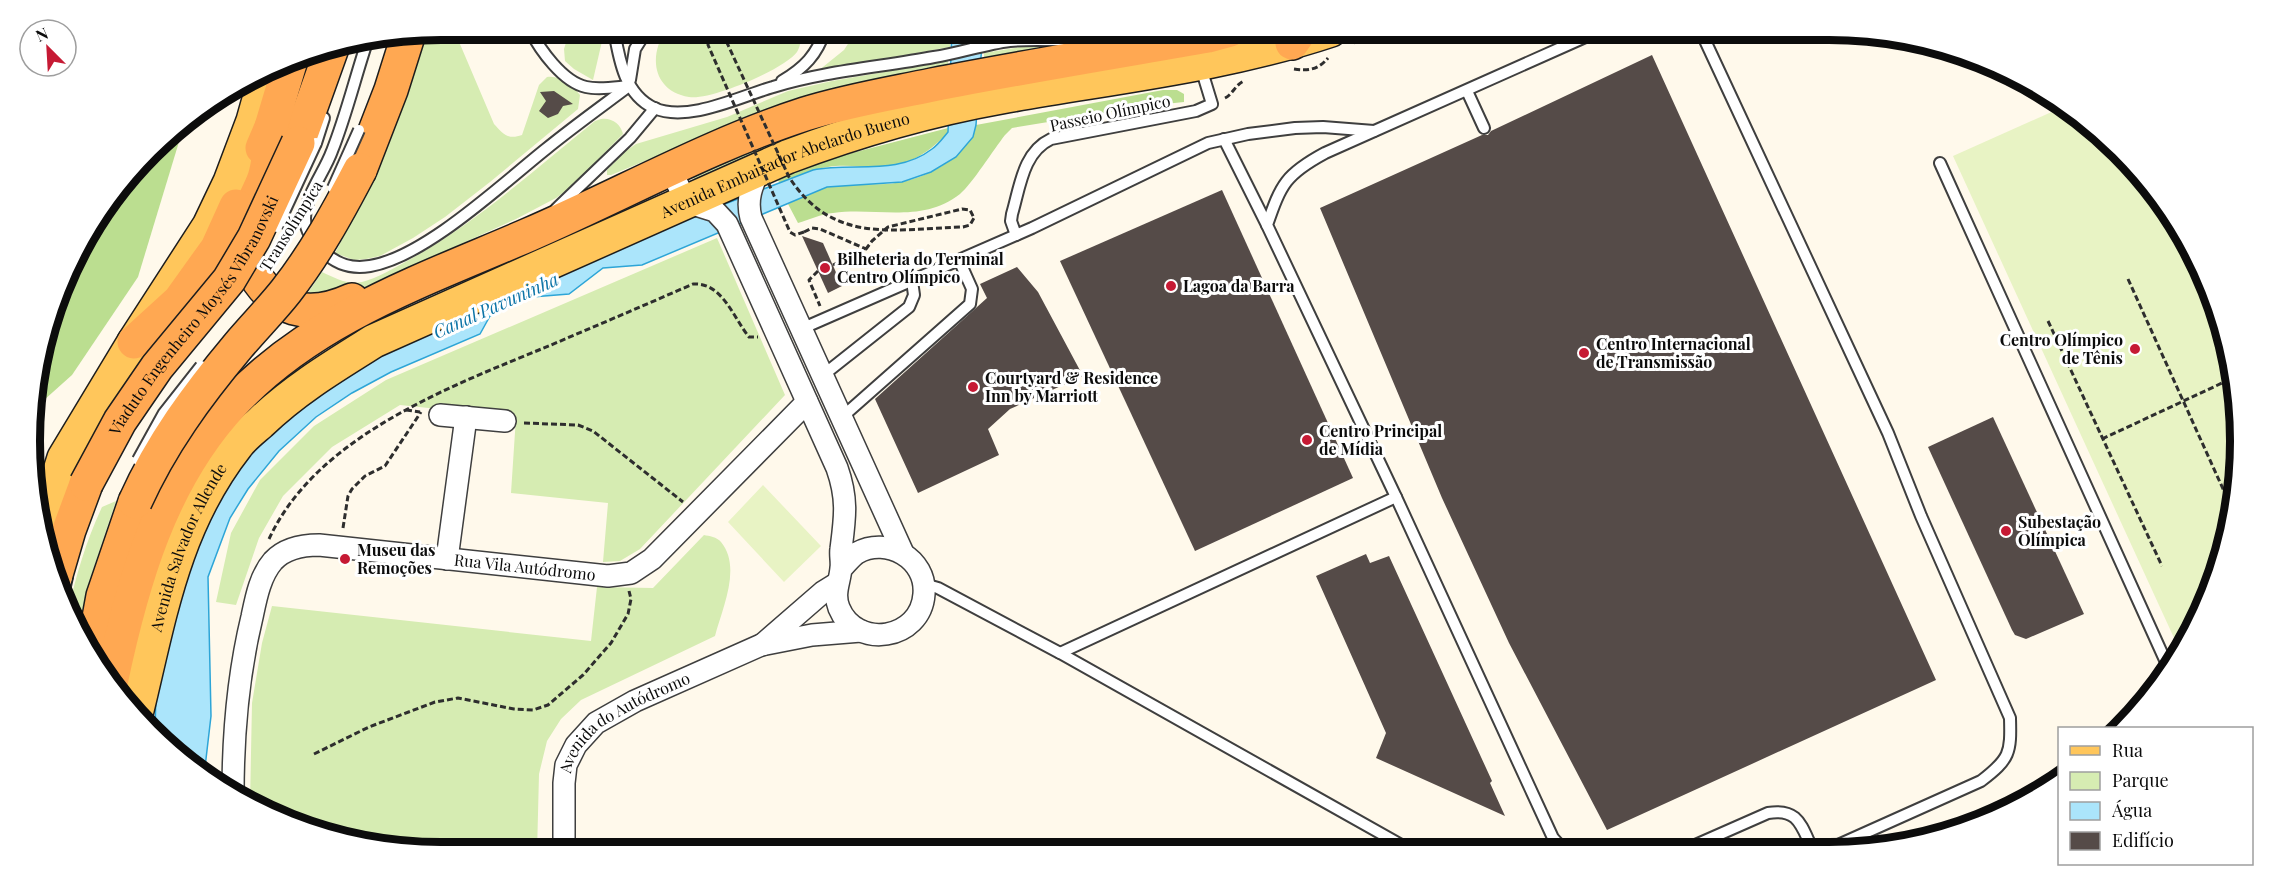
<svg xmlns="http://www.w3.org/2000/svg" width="2271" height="883" viewBox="0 0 2271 883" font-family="'Playfair Display',serif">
<rect width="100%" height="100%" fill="#fff9eb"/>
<g fill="#d6ecb2">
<path d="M 442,30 L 454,30 L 494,124 C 503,134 508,140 522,135 L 539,85 L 547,77 C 560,75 572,85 580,95 L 578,109 L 490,182 L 445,217 L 413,238 L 380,256 L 366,259 L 354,260 L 335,253 L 364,198 L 378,166 L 419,34 Z"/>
<polygon points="570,30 602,30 603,37 593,80 574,69 565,61 564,49"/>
<path d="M 666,30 L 802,30 C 801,37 801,46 797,52 C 785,69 710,101 689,97 C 653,91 648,56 666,30 Z"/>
<polygon points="857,30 951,30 950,47 818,71 844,50"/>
<path d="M 986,30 L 1135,30 C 1086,37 1035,31 986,39 Z"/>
<polygon points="1033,45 1071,46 984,66 984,53"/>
<polygon points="948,61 948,72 732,125 611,175 607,175 607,170 626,151 636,144 727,117 788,91 832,81"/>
<polygon points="890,104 696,181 690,175 744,149"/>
<path d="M 601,119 C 611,117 621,124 623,134 L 571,187 L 556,198 L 516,219 L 348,295 L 303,300 L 322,272 C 335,278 347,285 362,282 C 377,278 393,269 407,261 C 475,224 534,170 595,121 Z"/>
<polygon points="717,238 785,395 640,549 620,561 603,562 608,503 511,493 516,417 400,405 332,447 283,496 259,538 236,605 216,602 231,533 260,480 314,426 386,380"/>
<path d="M 116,501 L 88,585 L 78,630 L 68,611 C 76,576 86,541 102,507 Z"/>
<path d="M 704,535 C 709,536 717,537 721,542 C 742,567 722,609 715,636 L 581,700 L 561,719 L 547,741 L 539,774 L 537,853 L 441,853 L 335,839 L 259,810 L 250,804 L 252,703 L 262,643 L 272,606 L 591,641 L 597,587 L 653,588 Z"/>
</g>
<g fill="#bbde90">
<path d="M 1163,90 L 1177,90 L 1184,94 L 1184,102 L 1146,106 L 1012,128 L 1005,135 C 994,149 972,184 960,194 C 922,224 876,207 833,213 C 821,214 809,220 798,223 L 788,204 C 802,197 816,189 831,186 C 849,183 867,185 886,184 C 920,182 966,161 976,125 Z"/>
<polygon points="185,122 138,277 72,375 34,409 34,387 52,309 85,236 170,132"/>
<path d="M 948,128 L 948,133 C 931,150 910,166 884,167 C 866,168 846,164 828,167 C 811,169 795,178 780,184 L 776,176 L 810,164 Z"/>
</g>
<g fill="#e8f3c4">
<polygon points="2065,106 2080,115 2139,170 2186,236 2219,310 2238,388 2240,469 2227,548 2180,651 1953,156"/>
<polygon points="763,485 821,546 784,582 728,522"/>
</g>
<path fill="#abe5fb" stroke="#2da5d7" stroke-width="1.5" d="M 952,30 L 983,30 L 976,125 L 973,137 L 956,157 L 931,172 L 902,182 L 827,187 L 642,265 L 603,268 L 569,294 L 532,297 L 490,316 L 480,334 L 391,372 L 352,393 L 316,417 L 279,451 L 248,489 L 230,518 L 208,577 L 211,716 L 204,776 L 191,768 L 155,730 L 156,694 L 180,553 L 288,399 L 507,288 L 813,170 C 853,162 897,176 932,149 C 938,145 943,138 948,132 Z"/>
<g fill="#554b48">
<polygon points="1652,55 1936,680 1607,830 1509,643 1442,498 1320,208 1482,135 1488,135 1491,131"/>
<polygon points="554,91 573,104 563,106 558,114 548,118 539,111 546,101 540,92"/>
<polygon points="1222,190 1353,478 1195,551 1060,261"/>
<polygon points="802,236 823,243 842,286 828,293"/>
<polygon points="1017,267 1038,292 1083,376 1010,409 988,429 999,455 918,493 875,399 987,298 980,284"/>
<polygon points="1993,417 2084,614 2026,639 2015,635 2012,630 1928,447"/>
<polygon points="1366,554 1370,563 1389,556 1492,781 1490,783 1505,816 1376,758 1386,733 1316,576"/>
</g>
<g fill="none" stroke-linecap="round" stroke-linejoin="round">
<g stroke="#3f3f3f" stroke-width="14">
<g id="service">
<path d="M 530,30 C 540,50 563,82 586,87 C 599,90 616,87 629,86"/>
<path d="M 614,30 C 619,58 624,94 654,108 C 688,123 741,96 773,87 C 825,71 881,67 934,57 C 960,53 985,44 1010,41 C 1039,38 1068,42 1097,40"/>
<path d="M 1698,30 L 1702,34 L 1888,433 L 1921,516 L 2010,718 C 2011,753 2010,759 1981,781 L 1827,850"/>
<path d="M 367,42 C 355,78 346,116 332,151 C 324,173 306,194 305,218 C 305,233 314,241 324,252 C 336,264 352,269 370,266 C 425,257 502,184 546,149 C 573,127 601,107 629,86"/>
<polyline points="630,80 635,49 647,30"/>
<path d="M 782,81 C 804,68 817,55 825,30"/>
<polyline points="1467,91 1484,128"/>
<polyline points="1224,139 1267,225"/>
<polyline points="316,143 324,118"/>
<polyline points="1940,163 2170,671"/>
<polyline points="556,209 630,138 655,108"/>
<path d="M 1016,235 L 1011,221 L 1012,214 C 1020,187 1023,152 1051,139 L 1196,111 L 1212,104 L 1201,68"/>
<polyline points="801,329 1032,228 1208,143 1248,134 1295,128 1323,127 1374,131"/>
<polyline points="822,376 909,307 914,295 912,281"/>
<polyline points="841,418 970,304 972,289 959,260"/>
<polyline points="924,584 938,588 1060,653 1412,851"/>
<polyline points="62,600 67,577"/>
<polyline points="1060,653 1396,497"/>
<path d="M 1564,850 L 1553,838 L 1396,497 L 1267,225 C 1281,184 1286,174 1325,153 L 1601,30"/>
<path d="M 1684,850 L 1768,813 C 1799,808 1801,826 1813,850"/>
</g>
</g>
<g stroke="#3f3f3f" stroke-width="24">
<g id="minor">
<path d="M 760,169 C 752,185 746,199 751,218 L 903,553"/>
<path d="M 671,170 L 686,202 L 715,211 L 727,224 L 837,468 C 848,499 845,518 841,549 C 840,555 842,562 841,568 C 840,582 833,593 839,608 C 856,650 921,640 924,594 C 927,559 887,536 857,553 C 851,557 846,564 841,569"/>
<polyline points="440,415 505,421"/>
<polyline points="447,559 466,417"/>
<polyline points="762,645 823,592 836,584"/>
<path id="s1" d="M 233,794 C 233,734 238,675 252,617 C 256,598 260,576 273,561 C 285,548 302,545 319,545 L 608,576 L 631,573 L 652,559 L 807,402"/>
<path id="s2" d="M 564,853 L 564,783 L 566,765 L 576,745 L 596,723 L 635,701 L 761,645 L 812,635 L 861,631"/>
</g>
</g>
<g stroke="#1d1d1d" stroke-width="36">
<g id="primary">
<polyline points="41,531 64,458 134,342 209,226 230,182 253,121 267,71"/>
<path id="s3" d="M 137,710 C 160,615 174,525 237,445 C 243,437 252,430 260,423 C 294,390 334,366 374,341 L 787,157 C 856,131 928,110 1001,97 C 1112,77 1223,66 1331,30"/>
</g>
</g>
<g stroke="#1d1d1d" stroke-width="36">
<g id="trunk">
<polyline points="1292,43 1301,30"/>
<path d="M 271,127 C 270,144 269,162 264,178 C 258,196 239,224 240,243 C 241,252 247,261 251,268 C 274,312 308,320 352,300"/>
<polyline points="298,143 332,48"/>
<polyline points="262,148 271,127 291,60"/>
<polyline points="360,170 391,90 408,36"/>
<polyline points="134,342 179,301 217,248 236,206"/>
<polyline points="55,578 69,530 86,484"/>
<polyline points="92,656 103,596 135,502"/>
<path d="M 111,683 C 132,583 161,480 233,403 C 312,318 424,280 528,235 C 621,195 709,145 805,114 C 846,101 889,94 932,85 C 1024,67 1116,52 1208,36 L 1230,30"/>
</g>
</g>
<g stroke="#2e2e2e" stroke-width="3" stroke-dasharray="6 3" stroke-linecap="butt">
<polyline points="718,30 722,32 723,30"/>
<polyline points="1354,43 1379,30"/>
<path d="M 1294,69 C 1308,71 1318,70 1328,58"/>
<path d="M 1225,98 C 1233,94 1235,85 1244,81"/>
<polyline points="804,232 812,228 820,229 866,249"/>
<polyline points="833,265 866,249 872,241 888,227 962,209 970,210 974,218"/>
<polyline points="818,271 809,280 820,306"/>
<polyline points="2128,279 2233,511"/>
<polyline points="2048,321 2162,566"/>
<polyline points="406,410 420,412"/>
<polyline points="524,423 578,425 593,431 683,502"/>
<polyline points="2102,439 2235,377"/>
<polyline points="343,528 348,496 352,489 365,476 385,466 421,412"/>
<path d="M 269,539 C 317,435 452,386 551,345 C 598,325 645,305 693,284 C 722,282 733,317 749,337 L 758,337"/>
<polyline points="314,754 369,727 435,702 458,698 514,709 533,710 548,705 583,675 611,643 628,614 631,599 629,591"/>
</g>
<use href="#service" stroke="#fff" stroke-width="10"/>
<use href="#minor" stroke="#fff" stroke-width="21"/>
<use href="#primary" stroke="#ffc65b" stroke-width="33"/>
<use href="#trunk" stroke="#ffa852" stroke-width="33"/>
<g stroke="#3f3f3f" stroke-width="14" stroke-linecap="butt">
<g id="service-bridge">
<polyline points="333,188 359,130"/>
<polyline points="277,227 316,143"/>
<polyline points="138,460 164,413 201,366"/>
</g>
</g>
<g stroke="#1d1d1d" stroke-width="36" stroke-linecap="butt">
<g id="trunk-bridge">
<path id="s4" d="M 86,484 L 120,421 L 157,367 L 229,280 L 254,238 L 298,143"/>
<path d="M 135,502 C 161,444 197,395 238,346 C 254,327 271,310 286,291 C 315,254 338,212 360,170"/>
</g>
</g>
<path stroke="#2e2e2e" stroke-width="3" stroke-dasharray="6 3" stroke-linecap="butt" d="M 804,232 L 795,235 L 790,232 L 708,45 L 709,37 L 722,32 L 789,177 C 833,245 893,229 963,227 L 970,225 L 974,218"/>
<use href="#service-bridge" stroke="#fff" stroke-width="10"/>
<use href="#trunk-bridge" stroke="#ffa852" stroke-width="33"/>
</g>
<g fill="#c61a34" stroke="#fff" stroke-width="2">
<circle cx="825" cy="268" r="6"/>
<circle cx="1171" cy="286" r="6"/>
<circle cx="2135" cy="349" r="6"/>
<circle cx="1584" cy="353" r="6"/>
<circle cx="973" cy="387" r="6"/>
<circle cx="1307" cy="440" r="6"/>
<circle cx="2006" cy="531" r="6"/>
<circle cx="345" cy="559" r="6"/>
</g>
<g text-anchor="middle" stroke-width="6" stroke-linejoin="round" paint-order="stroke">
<g font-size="16" fill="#0c0c0c" stroke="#fff">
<text transform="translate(1110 113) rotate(-12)" y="6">Passeio Olímpico</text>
<text dy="6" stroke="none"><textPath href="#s3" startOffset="906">Avenida Embaixador Abelardo Bueno</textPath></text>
<text transform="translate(291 226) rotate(-58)" y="6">Transolímpica</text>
<text dy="6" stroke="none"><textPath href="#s4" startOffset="201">Viaduto Engenheiro Moysés Vibranovski</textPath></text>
<text dy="6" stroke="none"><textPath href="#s3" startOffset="171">Avenida Salvador Allende</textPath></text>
<text dy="6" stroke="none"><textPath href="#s1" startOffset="496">Rua Vila Autódromo</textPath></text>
<text dy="6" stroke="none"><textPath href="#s2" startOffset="162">Avenida do Autódromo</textPath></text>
</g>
<g font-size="16" font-weight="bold" fill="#0c0c0c" stroke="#fff" text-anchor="start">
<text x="837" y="265">Bilheteria do Terminal<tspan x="837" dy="18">Centro Olímpico</tspan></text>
<text x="1183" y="292">Lagoa da Barra</text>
<text x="2123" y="346" text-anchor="end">Centro Olímpico<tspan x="2123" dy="18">de Tênis</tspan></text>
<text x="1596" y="350">Centro Internacional<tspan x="1596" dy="18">de Transmissão</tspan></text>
<text x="985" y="384">Courtyard &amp; Residence<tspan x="985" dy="18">Inn by Marriott</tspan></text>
<text x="1319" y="437">Centro Principal<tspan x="1319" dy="18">de Mídia</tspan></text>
<text x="2018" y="528">Subestação<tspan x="2018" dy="18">Olímpica</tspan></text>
<text x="357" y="556">Museu das<tspan x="357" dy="18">Remoções</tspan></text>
</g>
<g font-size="18" font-style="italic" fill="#0c74a7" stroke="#fff">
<text transform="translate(496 306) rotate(-24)" y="6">Canal Pavuninha</text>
</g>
</g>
<path d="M0 0H2271V883H0ZM441 40H1829A401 401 0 0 1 2230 441V441A401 401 0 0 1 1829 842H441A401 401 0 0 1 40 441V441A401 401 0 0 1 441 40Z" fill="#fff" fill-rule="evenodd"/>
<path fill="none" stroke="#0c0c0c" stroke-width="8" d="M441 40H1829A401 401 0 0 1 2230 441V441A401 401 0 0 1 1829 842H441A401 401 0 0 1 40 441V441A401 401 0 0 1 441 40Z"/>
<rect x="2058" y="727" width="195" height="138" fill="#ffffff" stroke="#9e9e9e" stroke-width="1.5"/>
<rect x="2070" y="746" width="30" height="9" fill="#ffc65b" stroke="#9e9e9e" stroke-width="1.5"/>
<text x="2112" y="757" font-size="18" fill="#0c0c0c">Rua</text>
<rect x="2070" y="772" width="30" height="18" fill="#d6ecb2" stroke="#9e9e9e" stroke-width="1.5"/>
<text x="2112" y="787" font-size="18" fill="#0c0c0c">Parque</text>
<rect x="2070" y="802" width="30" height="18" fill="#abe5fb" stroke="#9e9e9e" stroke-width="1.5"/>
<text x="2112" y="817" font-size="18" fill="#0c0c0c">Água</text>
<rect x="2070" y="832" width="30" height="18" fill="#554b48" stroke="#9e9e9e" stroke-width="1.5"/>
<text x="2112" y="847" font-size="18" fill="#0c0c0c">Edifício</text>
<g transform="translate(48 48) rotate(336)"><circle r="28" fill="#ffffff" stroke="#9e9e9e" stroke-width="1.5"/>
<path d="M0-4.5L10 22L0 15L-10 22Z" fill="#c61a34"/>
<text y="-9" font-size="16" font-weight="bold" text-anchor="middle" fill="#0c0c0c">N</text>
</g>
</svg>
